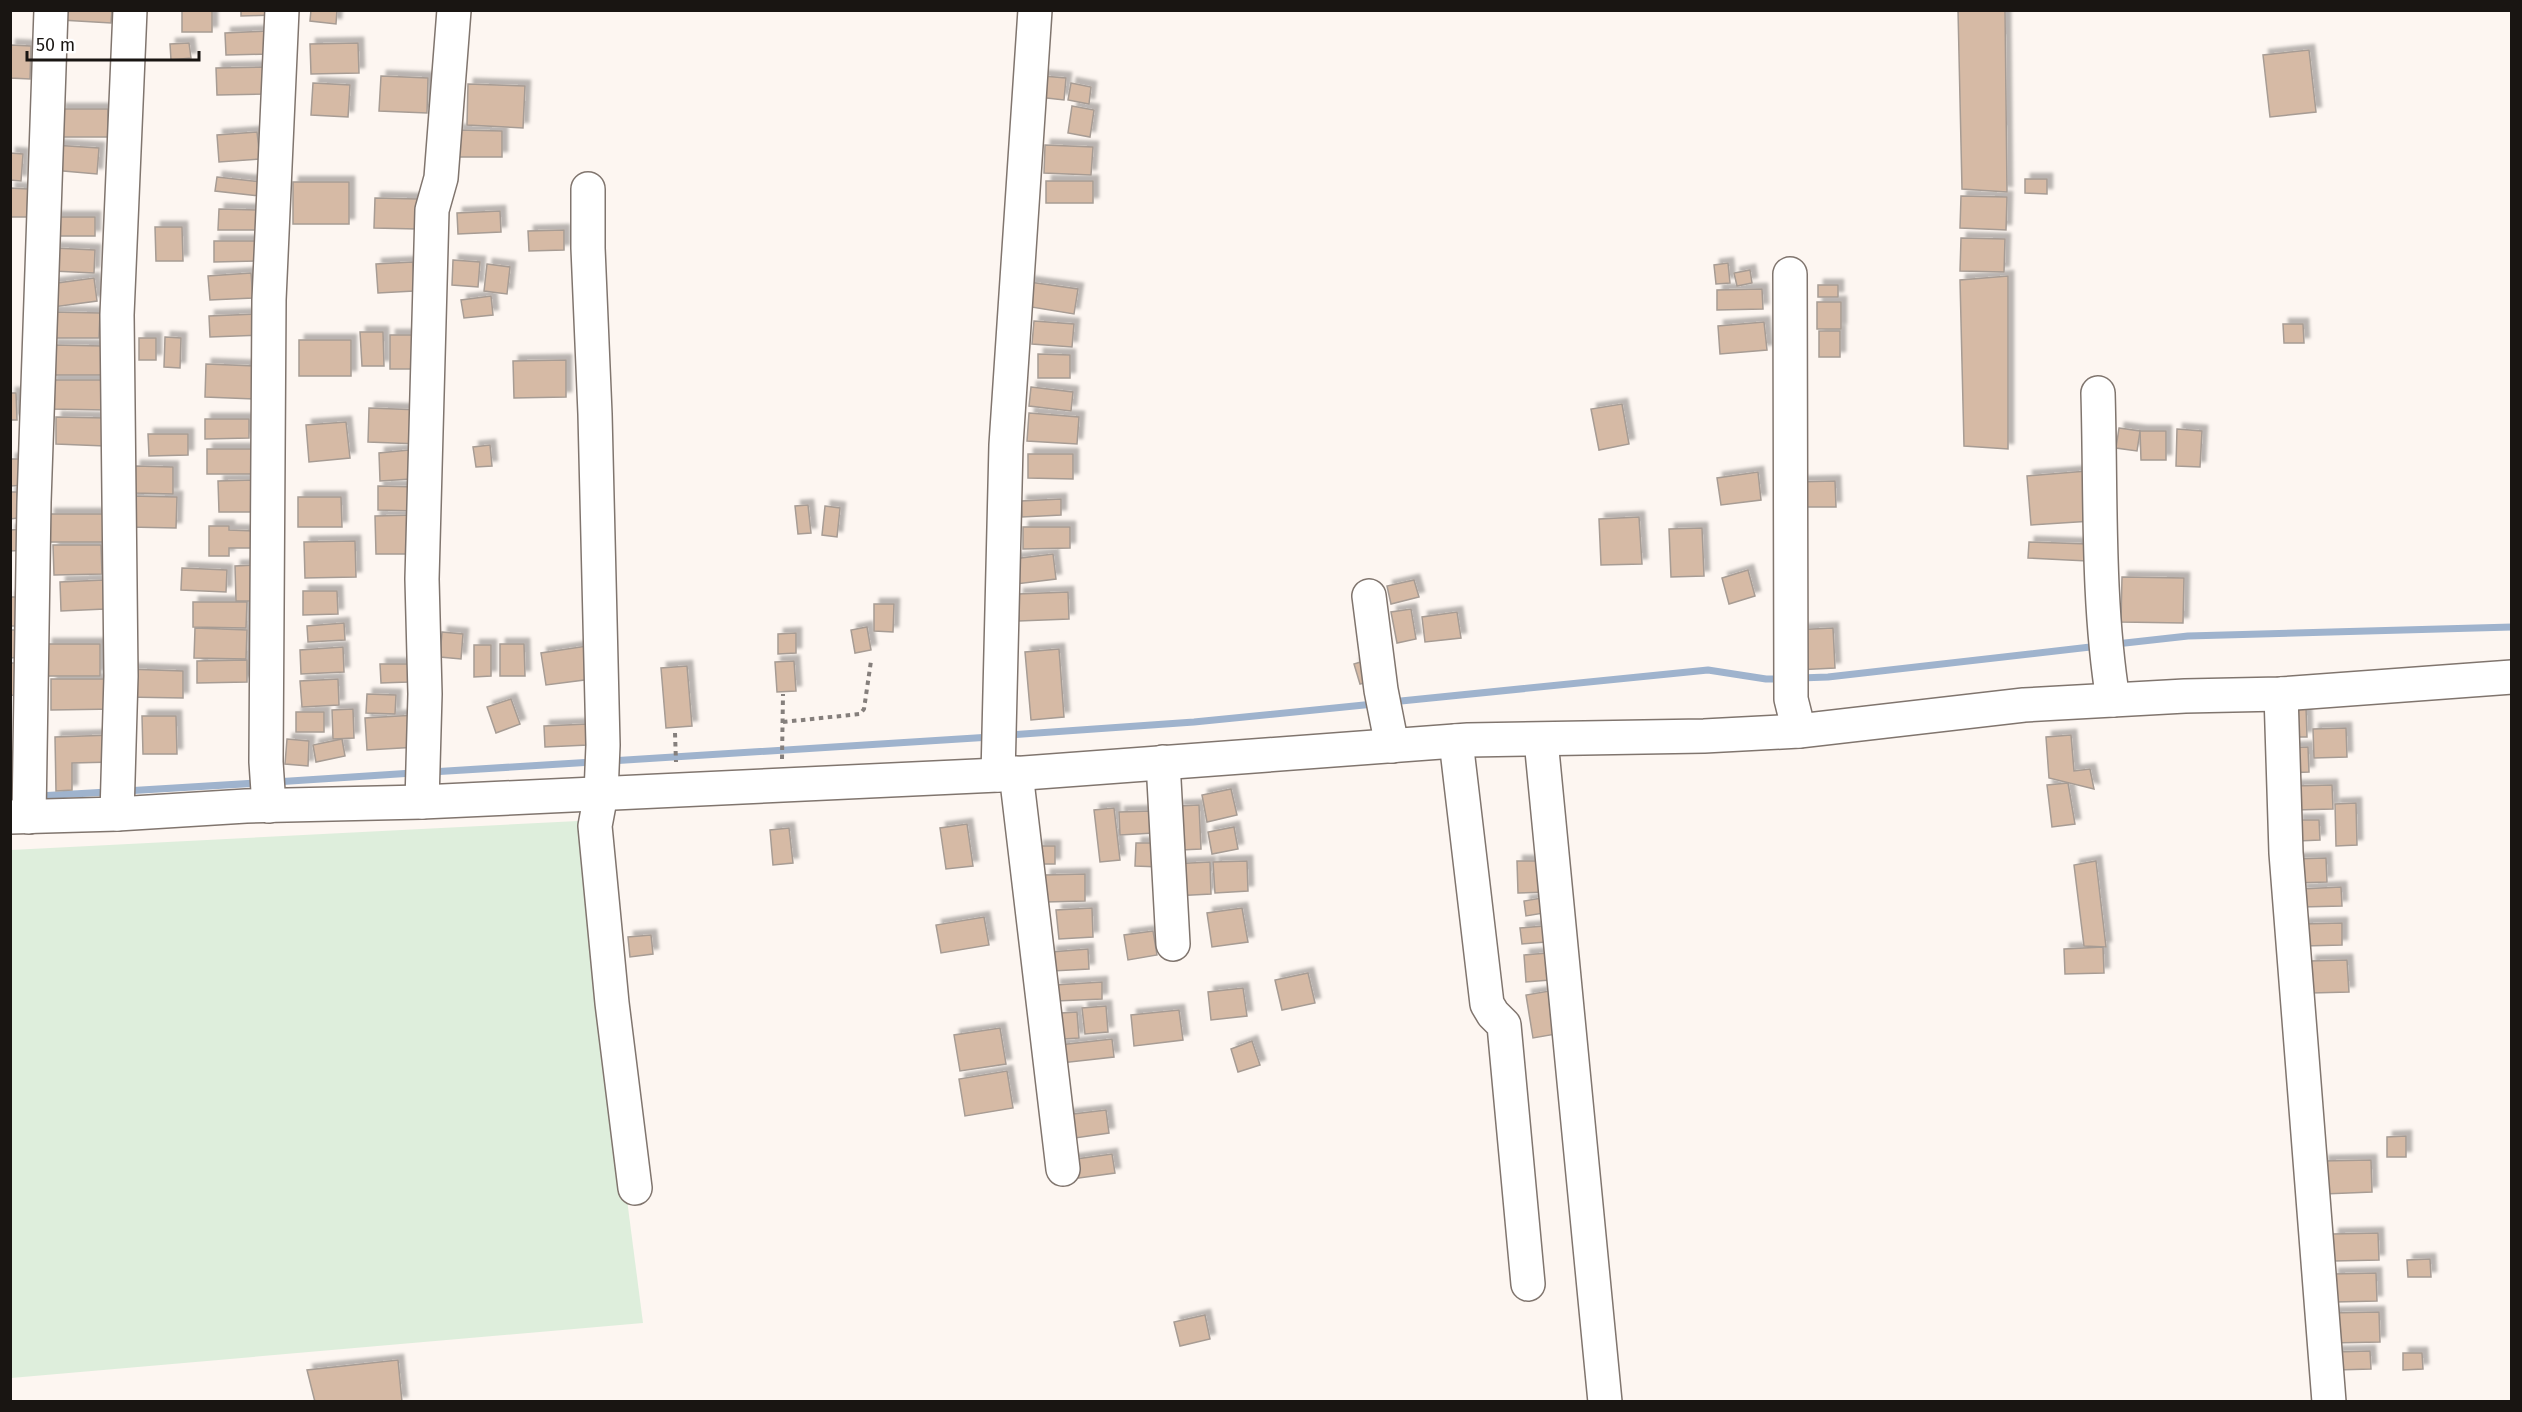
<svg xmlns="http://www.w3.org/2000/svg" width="2522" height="1412" viewBox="0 0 2522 1412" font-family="'Fira Sans',sans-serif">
<defs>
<filter id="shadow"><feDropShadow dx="5.5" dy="-5.5" stdDeviation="1.5" flood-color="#0004"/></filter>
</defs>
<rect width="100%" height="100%" fill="#fdf6f1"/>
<polygon fill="#deeedc" points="578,821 643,1323 11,1378 11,850"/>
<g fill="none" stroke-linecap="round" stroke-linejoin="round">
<g stroke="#9fb3cd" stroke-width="7">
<polyline points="2116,644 2188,636 2512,627"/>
<polyline points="1800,678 1828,677 2099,646"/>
<polyline points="1391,702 1708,670 1766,679 1782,679"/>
<polyline points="1008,735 1194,722 1374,704"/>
<polyline points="610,761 991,737"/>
<polyline points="431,772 593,762"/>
<polyline points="275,782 413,773"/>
<polyline points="125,791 258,783"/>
<polyline points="38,796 108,792"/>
</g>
</g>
<g fill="#d6baa5" stroke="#a79c94" stroke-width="1.5" filter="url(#shadow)">
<polygon points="62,10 112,10 111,23 61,20"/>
<polygon points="241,10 275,10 275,15 241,16"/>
<polygon points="311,10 337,10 336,24 310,21"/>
<polygon points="1958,10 2005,10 2007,192 1962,189"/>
<rect x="182" y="11" width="30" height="21"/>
<polygon points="268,31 269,54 226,55 225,33"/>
<polygon points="189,43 191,58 171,60 170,44"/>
<polygon points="358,43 359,73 311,74 310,44"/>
<polygon points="10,45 31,46 30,79 10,78"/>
<polygon points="2309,50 2316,112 2270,117 2263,55"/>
<polygon points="264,67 264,94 217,95 216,68"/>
<polygon points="1031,75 1066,78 1064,100 1029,96"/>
<polygon points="381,76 428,78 427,113 379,111"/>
<polygon points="313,83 350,85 348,117 311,115"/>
<polygon points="1071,83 1091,87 1089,104 1068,100"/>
<polygon points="468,84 525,86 523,128 467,125"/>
<polygon points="1072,106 1094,110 1090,137 1068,133"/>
<rect x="60" y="109" width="48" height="28"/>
<polygon points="457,130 502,131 502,157 457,157"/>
<polygon points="257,132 260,159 219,162 217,135"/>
<polygon points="53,145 99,148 97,174 52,170"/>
<polygon points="1045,145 1093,147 1091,175 1044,173"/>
<polygon points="10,153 23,154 21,181 10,180"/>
<polygon points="217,177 262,182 260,196 215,191"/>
<polygon points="2025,179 2047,179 2047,194 2025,193"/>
<rect x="1046" y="181" width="47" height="22"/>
<rect x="293" y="182" width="56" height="42"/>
<polygon points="10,188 28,189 27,217 10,217"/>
<polygon points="1961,196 2007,197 2006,230 1960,228"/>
<polygon points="375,198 418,199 417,229 374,228"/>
<polygon points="219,209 258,210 258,230 218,230"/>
<polygon points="500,211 501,232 458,234 457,213"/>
<rect x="54" y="217" width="41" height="19"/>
<polygon points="155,227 182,227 183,261 156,261"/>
<polygon points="564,230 564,250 529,251 528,231"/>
<polygon points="1961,238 2005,239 2004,272 1960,271"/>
<polygon points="214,241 262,241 262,261 214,262"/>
<polygon points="54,248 95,250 94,273 53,271"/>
<polygon points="453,260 480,262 478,287 452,285"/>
<polygon points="413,262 414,291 378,293 376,264"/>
<polygon points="1728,263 1730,283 1716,284 1714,265"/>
<polygon points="487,264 510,267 507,294 484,291"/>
<polygon points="1750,270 1752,283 1737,286 1734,273"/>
<polygon points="251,273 253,298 210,300 208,276"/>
<polygon points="2008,276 2008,449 1964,446 1960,280"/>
<polygon points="94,278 97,301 53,307 50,284"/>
<polygon points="1029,282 1078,289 1074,314 1025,306"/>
<rect x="1818" y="285" width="20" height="12"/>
<polygon points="1762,289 1763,309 1717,310 1717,290"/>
<polygon points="491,296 493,315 464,318 461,300"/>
<rect x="1817" y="302" width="24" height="27"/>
<polygon points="51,312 100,313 99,338 51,338"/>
<polygon points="260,314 261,335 210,337 209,316"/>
<polygon points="1034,321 1074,324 1072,347 1032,344"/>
<polygon points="1764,322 1767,350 1720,354 1718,326"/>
<polygon points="2283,324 2303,324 2304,343 2284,343"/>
<rect x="1819" y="331" width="21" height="26"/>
<polygon points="360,332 383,332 384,366 362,366"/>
<rect x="390" y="335" width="22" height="34"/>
<polygon points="165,337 181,338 180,368 164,367"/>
<rect x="139" y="338" width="17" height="22"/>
<rect x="299" y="340" width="52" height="36"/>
<polygon points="52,345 103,346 102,375 52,375"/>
<polygon points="1038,354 1070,355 1070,378 1038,378"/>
<polygon points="566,360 566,397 514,398 513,361"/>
<polygon points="206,364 255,366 254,399 205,397"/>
<polygon points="51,380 105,380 105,410 51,409"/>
<polygon points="1031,387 1073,392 1071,411 1029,406"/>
<polygon points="10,393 16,393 17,420 10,420"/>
<polygon points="1622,404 1629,444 1599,450 1591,409"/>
<polygon points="369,408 421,410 420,444 368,442"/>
<polygon points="1029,413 1079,417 1077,444 1027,441"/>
<polygon points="56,417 106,418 105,446 56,444"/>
<polygon points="205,419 249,419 249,438 205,439"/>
<polygon points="346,422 350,458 309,462 306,425"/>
<polygon points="2119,428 2140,431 2137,451 2116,448"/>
<polygon points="2177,429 2202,431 2200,467 2176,466"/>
<polygon points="2140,431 2166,431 2166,460 2141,460"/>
<polygon points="148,434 188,434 188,455 149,456"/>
<polygon points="490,445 492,466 476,467 473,447"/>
<rect x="207" y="449" width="52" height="25"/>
<polygon points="409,450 411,479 380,481 379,453"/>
<polygon points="1028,454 1073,454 1073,479 1028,478"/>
<polygon points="10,459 29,459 30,485 10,486"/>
<polygon points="135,466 173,467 173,494 134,493"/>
<polygon points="2087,471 2092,521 2031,525 2027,476"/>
<polygon points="1758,472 1761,500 1721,505 1717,478"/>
<polygon points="254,480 254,512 219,512 218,481"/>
<polygon points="1835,481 1836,507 1796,507 1796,482"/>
<polygon points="378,486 418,487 417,511 378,510"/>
<polygon points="10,492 17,492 18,518 10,519"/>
<polygon points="130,496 177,497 176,528 129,527"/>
<polygon points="298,497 341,497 342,527 298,527"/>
<polygon points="1061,499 1061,515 1022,517 1021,501"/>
<polygon points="808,505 811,533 798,534 795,506"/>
<polygon points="825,506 840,508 837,537 822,535"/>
<rect x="49" y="514" width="56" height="28"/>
<polygon points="416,515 417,554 376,554 375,516"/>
<polygon points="1639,517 1642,564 1601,565 1599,519"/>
<polygon points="209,526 229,526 229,530 254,531 254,548 229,548 229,556 209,556"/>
<polygon points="1023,527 1070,527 1070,548 1023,549"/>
<polygon points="1702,528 1704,576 1671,577 1669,529"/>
<polygon points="28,529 29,550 10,551 10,530"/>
<polygon points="355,541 356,577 305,578 304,542"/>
<polygon points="2029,542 2088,544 2087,561 2028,558"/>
<polygon points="53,545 101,545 102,574 54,575"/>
<polygon points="1053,554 1056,579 1016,584 1013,559"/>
<polygon points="259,565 260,601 236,601 235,566"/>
<polygon points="182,568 227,570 226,592 181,590"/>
<polygon points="1748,570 1755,596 1729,604 1722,578"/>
<polygon points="2122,577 2184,578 2183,623 2121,622"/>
<polygon points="104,580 105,609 61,611 60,582"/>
<polygon points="1414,580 1419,597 1391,604 1387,586"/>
<polygon points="303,591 337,591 338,614 303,615"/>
<polygon points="1068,592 1069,619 1019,621 1018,594"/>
<polygon points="10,597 22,597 23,626 10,626"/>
<polygon points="193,602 247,602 246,628 193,627"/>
<polygon points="874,604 894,604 893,632 874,631"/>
<polygon points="1411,609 1416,639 1397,643 1391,612"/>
<polygon points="1457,612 1461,638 1425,642 1422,617"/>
<polygon points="344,623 345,640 308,642 307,626"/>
<polygon points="867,627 871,650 855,653 851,630"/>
<polygon points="195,628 247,630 246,659 194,658"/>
<polygon points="1833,628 1835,668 1796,670 1793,630"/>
<polygon points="10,630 22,630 24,657 10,658"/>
<polygon points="442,632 463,634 461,659 440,657"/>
<polygon points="796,633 796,653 778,654 778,634"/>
<rect x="47" y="644" width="53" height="32"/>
<polygon points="500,644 524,644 525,676 500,676"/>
<polygon points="474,645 491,645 491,676 474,677"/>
<polygon points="587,646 592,679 546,685 541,653"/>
<polygon points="343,647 344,672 301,674 300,650"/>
<polygon points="1059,649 1064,717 1031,720 1025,652"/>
<polygon points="1370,659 1376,680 1360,684 1354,664"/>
<polygon points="247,660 247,682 197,683 197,661"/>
<polygon points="794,661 796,691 777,692 775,662"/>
<polygon points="10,663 23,663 23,696 10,695"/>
<polygon points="380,664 408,664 408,682 381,683"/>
<polygon points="687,666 692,726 666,728 661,668"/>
<polygon points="126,669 183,671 183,698 125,697"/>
<polygon points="51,679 115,679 116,709 51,710"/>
<polygon points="338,679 339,705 302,707 300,681"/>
<polygon points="367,694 396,695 395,714 366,713"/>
<polygon points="511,699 520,724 496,733 487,707"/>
<polygon points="2306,707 2307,737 2284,737 2283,708"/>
<polygon points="353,709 354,738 333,739 332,710"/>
<rect x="296" y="712" width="28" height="20"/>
<polygon points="416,715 418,747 367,750 365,718"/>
<polygon points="142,716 176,716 177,754 143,754"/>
<polygon points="587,724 588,745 545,747 544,726"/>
<polygon points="2346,728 2347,757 2314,758 2313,729"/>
<polygon points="112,735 113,762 72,763 72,790 56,791 55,737"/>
<polygon points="2071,735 2074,771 2090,769 2094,789 2049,778 2046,737"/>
<polygon points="287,739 309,741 308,766 285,764"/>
<polygon points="342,739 345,756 316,762 313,745"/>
<polygon points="2308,747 2309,772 2285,773 2284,748"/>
<polygon points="2068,783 2075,824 2052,827 2047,785"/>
<polygon points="2332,785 2333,809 2295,810 2294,786"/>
<polygon points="1231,789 1237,815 1207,822 1202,795"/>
<polygon points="2356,803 2357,845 2336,846 2335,804"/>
<polygon points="1199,805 1201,849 1181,850 1178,806"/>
<polygon points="1114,808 1120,860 1100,862 1094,810"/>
<polygon points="1152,811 1154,833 1120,835 1119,812"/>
<polygon points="2297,820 2319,820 2320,840 2298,841"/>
<polygon points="967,824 973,866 946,869 940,828"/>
<polygon points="1234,827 1238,849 1212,854 1208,832"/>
<polygon points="789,828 793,863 773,865 770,830"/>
<polygon points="1136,843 1160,843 1160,867 1135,866"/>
<rect x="1038" y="846" width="17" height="18"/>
<polygon points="2326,858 2327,882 2293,883 2292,859"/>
<polygon points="1247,861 1248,891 1215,893 1213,862"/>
<polygon points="1517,861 1547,861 1548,892 1518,893"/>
<polygon points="2096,861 2106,947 2084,946 2074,865"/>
<polygon points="1210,862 1211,894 1173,896 1171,864"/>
<polygon points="1085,874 1085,901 1045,902 1045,875"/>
<polygon points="2341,887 2342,906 2301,907 2301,889"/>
<polygon points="1547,897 1550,912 1526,916 1524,901"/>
<polygon points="1092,908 1093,937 1059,939 1056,910"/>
<polygon points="1242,908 1248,942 1212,947 1207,913"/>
<polygon points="984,917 989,945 941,953 936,925"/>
<polygon points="2342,923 2342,945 2304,946 2303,924"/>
<polygon points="1556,925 1558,941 1522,944 1520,928"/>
<polygon points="1153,931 1157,955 1128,960 1124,935"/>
<polygon points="651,935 653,954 630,957 628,937"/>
<polygon points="2103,947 2104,973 2065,974 2064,949"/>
<polygon points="1088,949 1089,969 1052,971 1051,952"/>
<polygon points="1559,952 1562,979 1526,982 1524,955"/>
<polygon points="2347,960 2349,992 2311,993 2310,961"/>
<polygon points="1308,973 1315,1003 1282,1010 1275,980"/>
<polygon points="1102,982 1102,999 1056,1001 1055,985"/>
<polygon points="1243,988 1247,1016 1211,1020 1208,992"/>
<polygon points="1555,990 1562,1033 1533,1038 1526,995"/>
<polygon points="1106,1006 1108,1032 1085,1034 1082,1008"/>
<polygon points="1179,1010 1183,1040 1134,1046 1131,1015"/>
<polygon points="1077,1012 1079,1038 1063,1039 1061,1013"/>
<polygon points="1000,1028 1006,1064 960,1071 954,1035"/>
<polygon points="1112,1039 1114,1057 1061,1063 1059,1045"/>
<polygon points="1252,1041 1260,1065 1238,1072 1231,1049"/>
<polygon points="1007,1071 1013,1108 965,1116 959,1079"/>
<polygon points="1106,1110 1109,1133 1068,1139 1065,1115"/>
<polygon points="2406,1136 2406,1157 2387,1157 2387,1137"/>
<polygon points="1112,1154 1115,1173 1072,1179 1069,1160"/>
<polygon points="2371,1160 2372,1192 2324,1194 2323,1161"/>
<polygon points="2378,1233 2379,1260 2334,1261 2333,1234"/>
<polygon points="2430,1259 2431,1277 2408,1277 2407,1260"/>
<polygon points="2376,1273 2377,1301 2335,1302 2333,1274"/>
<polygon points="2379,1312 2380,1342 2330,1343 2329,1313"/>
<polygon points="1205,1315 1210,1339 1180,1346 1174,1322"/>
<polygon points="2370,1351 2371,1369 2336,1370 2335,1352"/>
<polygon points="2403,1353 2422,1353 2423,1369 2403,1370"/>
<polygon points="398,1360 402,1402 315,1402 307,1370"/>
</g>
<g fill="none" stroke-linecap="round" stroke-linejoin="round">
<g stroke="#80756e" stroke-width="36">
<g id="minor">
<polyline points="588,189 588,248 595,414 603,745 601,794 595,826 612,1003 635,1188"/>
<polyline points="1790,274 1791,699 1799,731"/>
<path d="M 2098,393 C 2101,495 2097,600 2113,700"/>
<polyline points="1369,596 1381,690 1392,746"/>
<polyline points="2281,694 2286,853 2329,1402"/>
<polyline points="1541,740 1605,1402"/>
<polyline points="1456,741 1487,1004 1493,1014 1504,1025 1528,1284"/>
<polyline points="1163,762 1173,944"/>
<polyline points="1016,773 1063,1169"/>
<polyline points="998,775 1006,445 1035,10"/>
<polyline points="422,802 425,694 422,579 432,210 441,178 454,10"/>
<polyline points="269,806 266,762 269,300 282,10"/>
<polyline points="117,814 121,676 117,315 130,10"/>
<polyline points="10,817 117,814 246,806 422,802 998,775 1468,740 1704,736 1799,731 2024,705 2185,696 2281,694 2512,677"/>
<polyline points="29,817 34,502 51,10"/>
</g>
</g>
<g stroke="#857f7c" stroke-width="4" stroke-dasharray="4.5 4.5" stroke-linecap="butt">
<polyline points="783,722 860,714 864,709 871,661"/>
<polyline points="675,733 676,762"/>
<polyline points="782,759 783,694"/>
</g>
<use href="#minor" stroke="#fff" stroke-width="33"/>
</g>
<rect width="2522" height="1412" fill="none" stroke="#191512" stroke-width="24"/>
<path d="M27 51v9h172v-9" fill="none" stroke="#191512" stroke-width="3"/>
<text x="36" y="51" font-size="18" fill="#191512" stroke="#ffffff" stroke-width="4.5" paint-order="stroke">50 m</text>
</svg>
